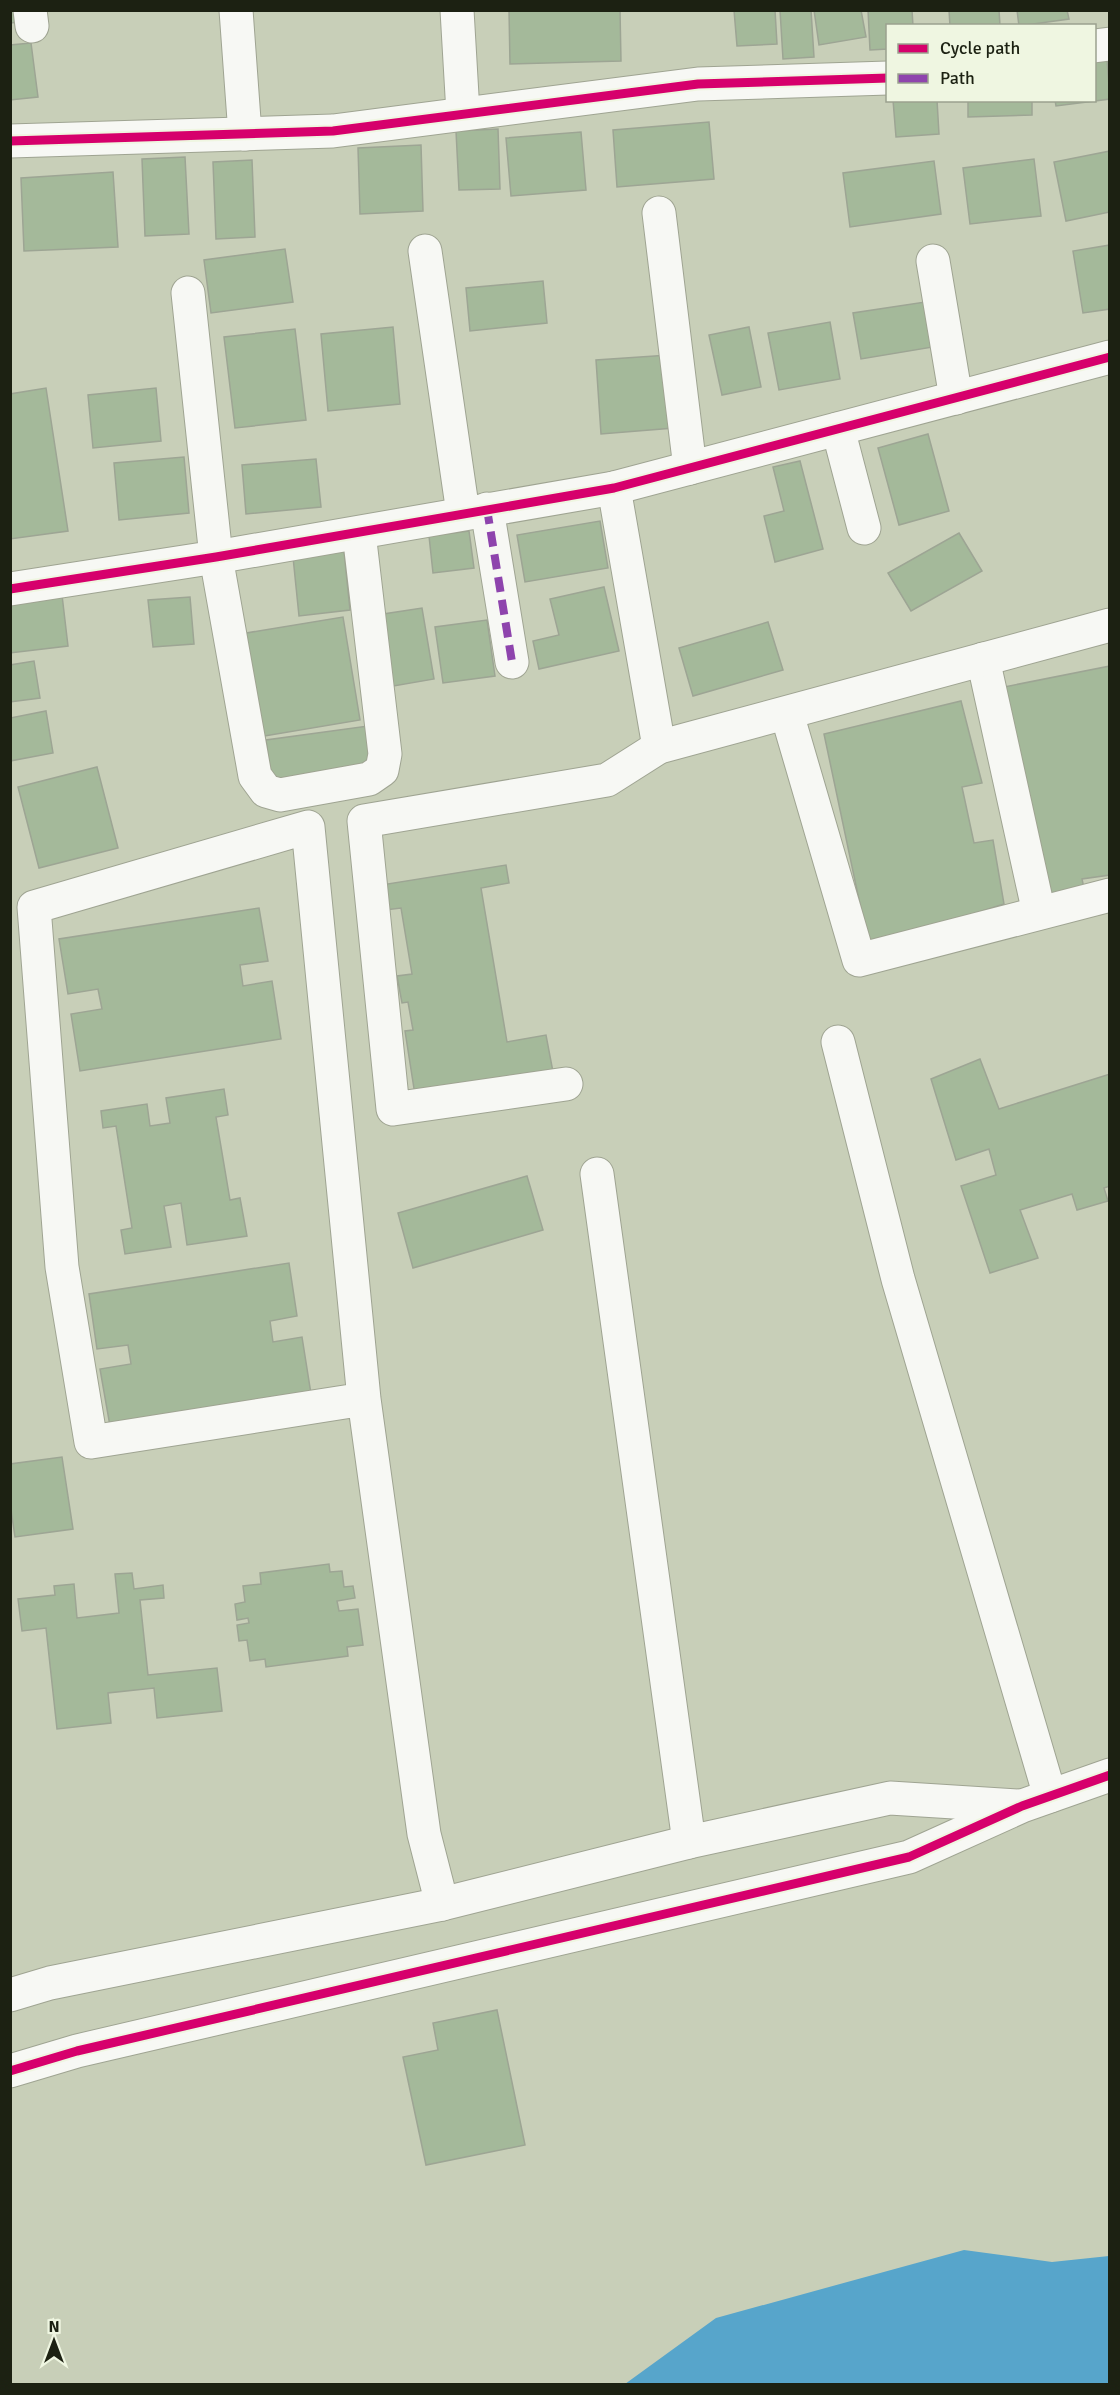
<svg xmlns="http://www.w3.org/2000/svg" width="1120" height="2395" viewBox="0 0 1120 2395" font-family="Signika,sans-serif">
<rect width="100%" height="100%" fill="#c8cfb8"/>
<polygon fill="#57a5cb" points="964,2250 1052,2262 1109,2256 1109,2384 625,2384 716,2318"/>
<g fill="#a4b99a" stroke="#9da594" stroke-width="1.5">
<polygon points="10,10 20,10 21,22 10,23"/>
<polygon points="509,10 620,10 621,61 510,64"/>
<polygon points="734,10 775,10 777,44 737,46"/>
<polygon points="780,10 811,10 814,57 783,59"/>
<polygon points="814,10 861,10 866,37 819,45"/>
<polygon points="868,10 912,10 913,26 888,26 888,49 870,50"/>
<polygon points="949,10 999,10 1000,26 950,26"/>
<polygon points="1017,10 1067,10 1069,19 1019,26"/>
<polygon points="31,43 38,97 10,100 10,45"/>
<polygon points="1107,59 1110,99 1056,106 1055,100 1094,100 1094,60"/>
<polygon points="893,100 937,100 939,134 896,137"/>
<polygon points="968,100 1032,100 1032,115 968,117"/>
<polygon points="709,122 714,179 617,187 613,130"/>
<polygon points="498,129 500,189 459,190 456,131"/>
<polygon points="581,132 586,190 511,196 506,138"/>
<polygon points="421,145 423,211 360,214 358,148"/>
<polygon points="1110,151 1110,212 1066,221 1054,162"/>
<polygon points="185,157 189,234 145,236 142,159"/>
<polygon points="1034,159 1041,216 970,224 963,168"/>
<polygon points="252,160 255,237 216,239 213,162"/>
<polygon points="934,161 941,214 850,227 843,173"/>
<polygon points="113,172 118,247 24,251 21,178"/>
<polygon points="1110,245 1110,309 1083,313 1073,251"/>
<polygon points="285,249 293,302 211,313 204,260"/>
<polygon points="543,281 547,323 470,331 466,288"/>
<polygon points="925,302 933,347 861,359 853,313"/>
<polygon points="830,322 840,379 779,390 768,333"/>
<polygon points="393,327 400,404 328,411 321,334"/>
<polygon points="749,327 761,387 722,395 709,335"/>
<polygon points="295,329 306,420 235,428 224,337"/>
<polygon points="669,355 674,428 601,434 596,360"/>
<polygon points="46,388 68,531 10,539 10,394"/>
<polygon points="156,388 161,441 93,448 88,395"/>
<polygon points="928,434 949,511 899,525 878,448"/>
<polygon points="184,457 189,513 119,520 114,463"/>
<polygon points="316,459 321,507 246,514 242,465"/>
<polygon points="800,461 823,549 775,562 764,516 784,511 773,467"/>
<polygon points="600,521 608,568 525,582 517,535"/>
<polygon points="469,531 474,568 433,573 429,536"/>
<polygon points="959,533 982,571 911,611 888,573"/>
<polygon points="344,551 350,610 299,616 293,557"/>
<polygon points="604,587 619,651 539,669 533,641 559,635 550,599"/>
<polygon points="62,595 68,646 10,653 10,600"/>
<polygon points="190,597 194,644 153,647 148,600"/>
<polygon points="422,608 434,679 388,687 377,615"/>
<polygon points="343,617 360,720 252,738 234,635"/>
<polygon points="487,620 495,676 443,683 435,627"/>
<polygon points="768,622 783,670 693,696 679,648"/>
<polygon points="34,661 40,698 10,702 10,665"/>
<polygon points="1110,666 1110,875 1082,879 1085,893 1046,901 1004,687"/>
<polygon points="961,701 982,783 962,787 974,843 993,840 1004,904 869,947 824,734"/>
<polygon points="46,711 53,753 10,761 10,718"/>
<polygon points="368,726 374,773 272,787 266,740"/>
<polygon points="97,767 118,848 39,868 18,787"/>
<polygon points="506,865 509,883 481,888 507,1042 546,1035 553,1072 415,1095 405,1031 413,1030 408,1002 402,1003 397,976 412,974 401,908 385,910 381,885"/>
<polygon points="259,908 268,961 240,965 243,986 272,981 281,1039 80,1071 71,1014 102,1009 98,989 68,994 59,939"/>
<polygon points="980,1059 999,1109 1110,1074 1110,1186 1104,1188 1108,1201 1077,1210 1072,1194 1020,1210 1038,1258 990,1273 961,1186 996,1175 989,1149 956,1160 931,1079"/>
<polygon points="224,1089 228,1115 216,1117 230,1200 240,1198 247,1236 187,1245 181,1203 164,1206 171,1247 125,1254 121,1230 132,1228 116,1126 103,1128 101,1111 147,1104 150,1126 170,1123 166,1098"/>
<polygon points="527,1176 543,1230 413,1268 398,1213"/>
<polygon points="289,1263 297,1316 270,1321 273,1342 302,1337 311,1394 110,1426 100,1369 131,1364 128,1345 97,1349 89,1294"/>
<polygon points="62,1457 73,1529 15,1537 10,1503 10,1464"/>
<polygon points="329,1564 330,1572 342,1571 344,1587 353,1586 355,1598 337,1601 339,1611 358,1609 363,1645 347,1647 348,1656 266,1667 265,1659 250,1661 247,1640 239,1641 237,1625 249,1623 248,1618 237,1620 235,1604 245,1602 243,1586 261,1584 260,1573"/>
<polygon points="132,1573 134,1589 163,1585 164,1598 140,1600 148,1675 217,1668 222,1711 157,1718 154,1688 108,1693 111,1723 57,1729 46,1628 22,1631 18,1599 55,1595 54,1586 74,1584 77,1618 119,1613 115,1574"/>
<polygon points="497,2010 525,2145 426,2165 403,2057 438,2050 433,2023"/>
</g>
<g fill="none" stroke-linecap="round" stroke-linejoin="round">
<g stroke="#9fa492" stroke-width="35">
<g id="minor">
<polyline points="30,10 32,26"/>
<polyline points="236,10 245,134"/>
<polyline points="457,10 463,113"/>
<polyline points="1094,46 1110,44"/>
<polyline points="10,141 333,131 698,84 888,78"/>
<polyline points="659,213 690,468"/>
<polyline points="425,251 463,513"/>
<polyline points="933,261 956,398"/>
<polyline points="188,293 216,557 255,776 266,791 280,795 369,779 382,770 385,754 359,533"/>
<polyline points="838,429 864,528"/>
<polyline points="614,488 659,747"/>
<polyline points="487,509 512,662"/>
<polyline points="10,589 216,557 614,488 1110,357"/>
<polyline points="983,659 1039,913"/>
<polyline points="787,714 859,960 1110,895"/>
<polyline points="838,1042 898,1279 1050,1796"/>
<polyline points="566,1084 393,1109 364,821 607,780 659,747 1110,625"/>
<polyline points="597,1174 689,1842"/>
<polyline points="364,1399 91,1442 62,1267 34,907 308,827 364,1399 424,1834 442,1904"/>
<polyline points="10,1995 50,1983 442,1904 689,1842 890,1798 1018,1806"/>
<polyline points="10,2071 77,2051 909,1857 1022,1806 1110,1775"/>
</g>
</g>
<use href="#minor" stroke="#f7f8f4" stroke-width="33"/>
<polyline stroke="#8e44ad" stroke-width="8" stroke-dasharray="15 8" stroke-linecap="butt" points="487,509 512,662"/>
<g stroke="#eff6e1" stroke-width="13">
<g id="cycleway">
<polyline points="10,141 333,131 698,84 888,78"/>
<polyline points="10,589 216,557 614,488 1110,357"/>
<polyline points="10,2071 77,2051 909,1857 1022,1806 1110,1775"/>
</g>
</g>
<use href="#cycleway" stroke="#d6006c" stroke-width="9"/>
</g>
<rect width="1120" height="2395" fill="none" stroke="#1c2112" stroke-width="24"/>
<rect x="886" y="24" width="210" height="78" fill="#eff6e1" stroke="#9ba18e" stroke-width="1.5"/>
<rect x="898" y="44" width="30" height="9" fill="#d6006c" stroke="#9ba18e" stroke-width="1.5"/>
<text x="940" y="54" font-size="18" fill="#1c2112">Cycle path</text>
<rect x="898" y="74" width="30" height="9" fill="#8e44ad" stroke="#9ba18e" stroke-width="1.5"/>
<text x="940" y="84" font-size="18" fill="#1c2112">Path</text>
<g transform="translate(54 2341)" stroke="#eff6e1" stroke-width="4.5" paint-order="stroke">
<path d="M0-4.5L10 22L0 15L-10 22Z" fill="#1c2112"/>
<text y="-9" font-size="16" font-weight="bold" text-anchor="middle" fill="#1c2112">N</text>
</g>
</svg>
